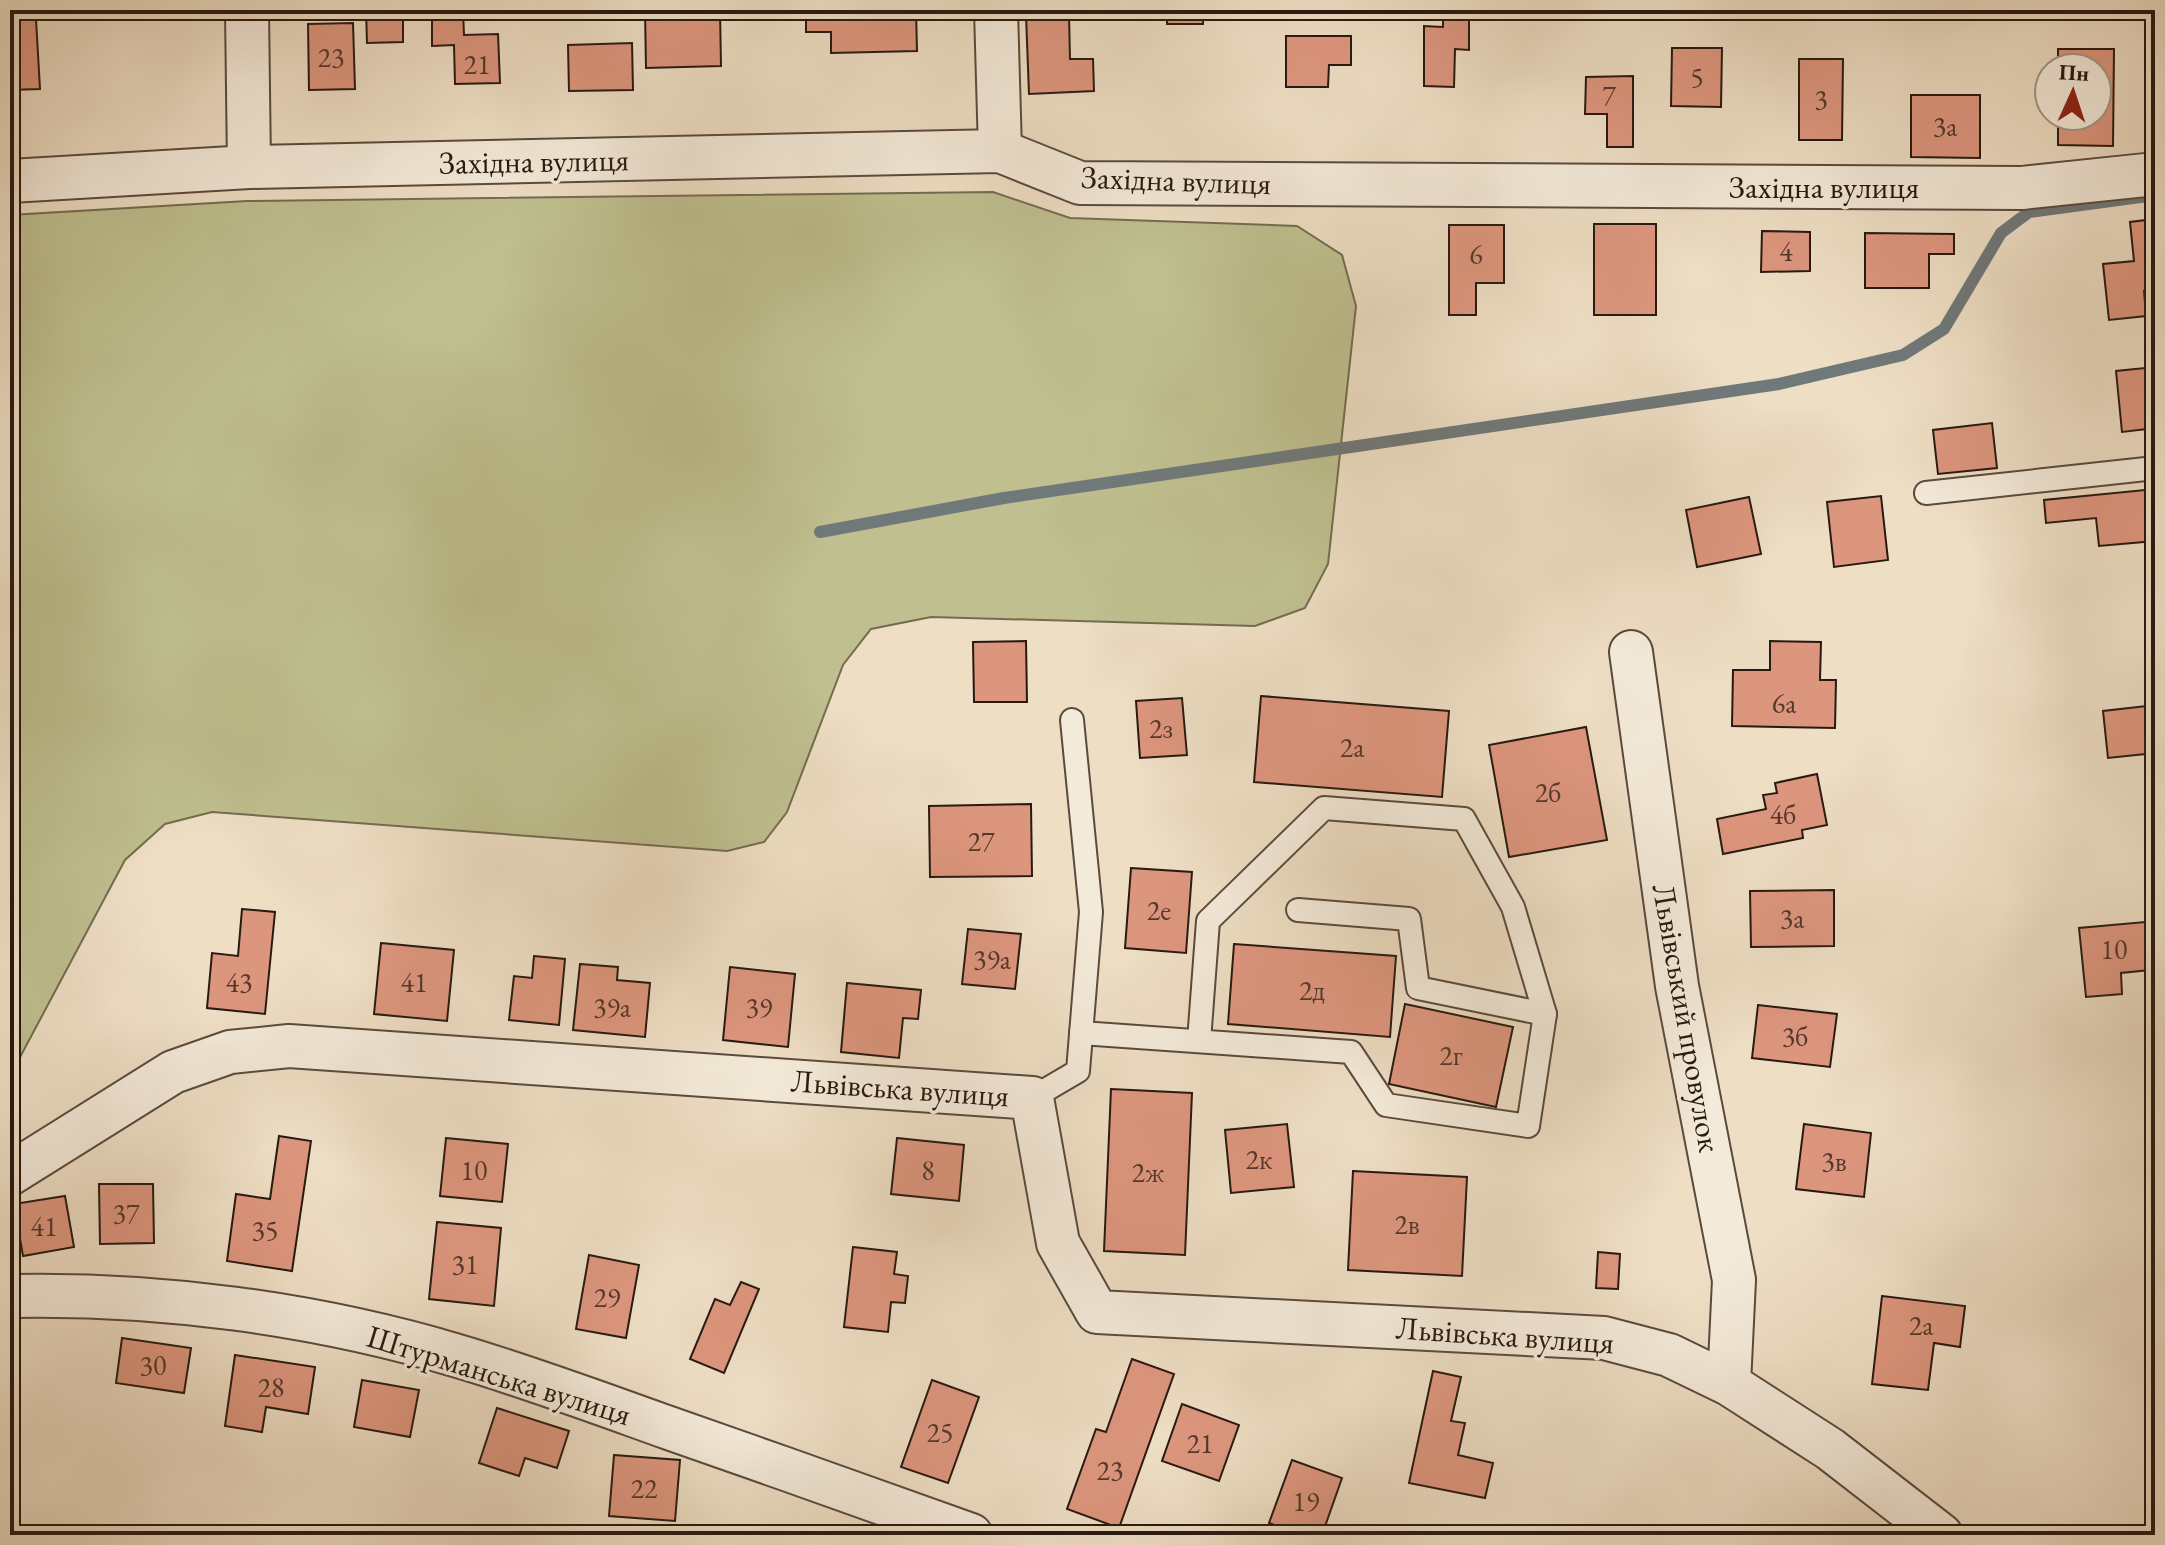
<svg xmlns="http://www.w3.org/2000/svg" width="2165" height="1545" viewBox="0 0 2165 1545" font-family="'EB Garamond',serif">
<rect width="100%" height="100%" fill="#eedec4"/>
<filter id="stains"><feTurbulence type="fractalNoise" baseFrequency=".0025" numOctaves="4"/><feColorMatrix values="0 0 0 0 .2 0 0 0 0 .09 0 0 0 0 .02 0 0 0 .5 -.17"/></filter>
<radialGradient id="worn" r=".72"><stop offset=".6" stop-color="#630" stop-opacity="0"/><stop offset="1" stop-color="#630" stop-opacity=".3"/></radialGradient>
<polygon fill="#bfbf8f" stroke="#746c50" stroke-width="2" points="993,192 1070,218 1297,226 1342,255 1356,306 1328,564 1305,608 1255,626 931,617 871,629 843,665 787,812 764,842 727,851 212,812 165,824 125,860 10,1076 10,215 247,201"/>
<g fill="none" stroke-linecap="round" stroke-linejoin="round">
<polyline stroke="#70797a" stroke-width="12" points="820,532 1004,498 1779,384 1903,355 1944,329 2001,233 2029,212 2155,195"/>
</g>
<g fill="#dd967e" stroke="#281911" stroke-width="2">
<polygon points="366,10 403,10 403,42 367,43"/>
<polygon points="432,10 463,10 464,35 498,34 500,83 455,84 454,45 432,46"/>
<polygon points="645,10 720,10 721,66 646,68"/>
<polygon points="806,10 916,10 917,51 831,53 831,32 806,32"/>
<rect x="1167" y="10" width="36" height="14"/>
<polygon points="1443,10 1469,10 1469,50 1455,49 1454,87 1424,86 1424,26 1443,27"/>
<polygon points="1069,14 1070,59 1093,59 1094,91 1029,94 1026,15"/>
<polygon points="36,19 40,89 10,90 10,20"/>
<polygon points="353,23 355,89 309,90 308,24"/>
<polygon points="1286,36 1351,36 1351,65 1329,65 1328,87 1286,87"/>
<polygon points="632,43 633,90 569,91 568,45"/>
<polygon points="1672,48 1722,48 1721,107 1671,106"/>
<polygon points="2058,49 2114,49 2113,146 2058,145 2058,116 2097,116 2097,68 2058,68"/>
<polygon points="1799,59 1843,59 1842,140 1799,140"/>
<polygon points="1633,76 1633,147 1607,147 1607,114 1585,114 1586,77"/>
<polygon points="1911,95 1980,95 1980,158 1911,157"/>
<polygon points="2155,219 2155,290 2144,291 2146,316 2109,320 2103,264 2134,261 2130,222"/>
<rect x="1594" y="224" width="62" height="91"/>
<polygon points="1449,225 1504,225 1504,283 1476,283 1476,315 1449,315"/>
<polygon points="1762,231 1810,232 1810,271 1761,272"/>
<polygon points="1865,233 1954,234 1954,254 1929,254 1929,288 1865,288"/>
<polygon points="2155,367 2155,428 2122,432 2116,371"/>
<polygon points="1992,423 1997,468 1938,474 1933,430"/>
<polygon points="2155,489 2155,541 2099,546 2096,518 2046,523 2044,500"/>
<polygon points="1881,496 1888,560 1834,567 1827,502"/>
<polygon points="1749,497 1761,554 1697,567 1686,510"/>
<polygon points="1026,641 1027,702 974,702 973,642"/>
<polygon points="1770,641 1821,642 1820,680 1836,680 1835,728 1732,726 1733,670 1770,670"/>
<polygon points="1261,696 1449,711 1442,797 1254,782"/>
<polygon points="1182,698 1187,755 1140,758 1136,701"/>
<polygon points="2155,705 2155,753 2108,758 2103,711"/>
<polygon points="1586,727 1607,840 1509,857 1489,745"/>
<polygon points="1817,774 1827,825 1802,830 1803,838 1723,854 1717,819 1766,809 1763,795 1777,793 1775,783"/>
<polygon points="1031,804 1032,876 930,877 929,806"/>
<polygon points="1131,868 1192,872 1186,953 1125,948"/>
<polygon points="1834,890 1834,946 1751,947 1750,891"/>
<polygon points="242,909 275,912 265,1014 207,1008 212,953 238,956"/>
<polygon points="2145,922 2150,970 2121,973 2122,994 2086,997 2079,928"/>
<polygon points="968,929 1021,934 1015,989 962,984"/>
<polygon points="381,943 454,950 447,1021 374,1014"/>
<polygon points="1234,944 1396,956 1390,1037 1228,1024"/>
<polygon points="534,956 565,959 559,1025 509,1020 514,976 532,978"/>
<polygon points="580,964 618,967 617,980 650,983 645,1037 573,1030"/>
<polygon points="730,967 795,974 788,1047 723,1040"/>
<polygon points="847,983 921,990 918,1019 903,1018 899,1058 841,1052"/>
<polygon points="1405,1004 1513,1027 1496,1107 1389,1084"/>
<polygon points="1758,1005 1837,1014 1830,1067 1752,1058"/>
<polygon points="1111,1089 1192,1093 1185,1255 1104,1251"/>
<polygon points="1287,1124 1294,1187 1231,1193 1225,1130"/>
<polygon points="1804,1124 1871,1133 1864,1197 1796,1189"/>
<polygon points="279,1136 311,1141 292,1271 227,1261 236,1194 270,1199"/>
<polygon points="446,1138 508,1144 502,1202 440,1196"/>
<polygon points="897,1138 964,1145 959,1201 891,1194"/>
<polygon points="1353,1171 1467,1177 1462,1276 1348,1270"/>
<polygon points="99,1184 153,1184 154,1243 100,1244"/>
<polygon points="65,1196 74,1247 23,1256 14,1204"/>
<polygon points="437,1222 501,1228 494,1306 429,1299"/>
<polygon points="853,1247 897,1252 894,1274 908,1276 905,1303 891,1302 888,1332 844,1327"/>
<polygon points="1598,1252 1620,1254 1618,1289 1596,1288"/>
<polygon points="589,1255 639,1265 626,1338 576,1329"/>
<polygon points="741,1282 759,1289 724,1373 690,1359 715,1299 730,1305"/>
<polygon points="1882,1296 1965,1306 1960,1347 1934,1343 1928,1390 1872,1384"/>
<polygon points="122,1338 191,1348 184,1393 116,1383"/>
<polygon points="235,1355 315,1367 308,1414 266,1407 262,1432 225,1426"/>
<polygon points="1132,1359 1174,1374 1119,1528 1067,1509 1096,1429 1106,1432"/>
<polygon points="1433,1371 1461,1377 1451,1421 1465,1423 1458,1455 1493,1463 1485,1498 1409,1483"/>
<polygon points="362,1380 419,1390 410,1437 354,1427"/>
<polygon points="932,1380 979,1397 948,1483 901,1467"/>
<polygon points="1182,1404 1239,1425 1219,1481 1162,1461"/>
<polygon points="497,1408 569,1431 557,1468 525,1458 519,1476 479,1463"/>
<polygon points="614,1455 680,1460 675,1521 609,1516"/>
<polygon points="1292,1460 1342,1478 1322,1535 1302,1535 1269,1523"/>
</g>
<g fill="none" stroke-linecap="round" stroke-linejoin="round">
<g stroke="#5a4a3e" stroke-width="26">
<g id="service">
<polyline points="1926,493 2155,468"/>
<polyline points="1298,910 1409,919 1418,988 1545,1014"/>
<polyline points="1081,1033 1351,1052 1386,1105 1528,1126 1545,1014 1513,907 1464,819 1324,808 1208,921 1199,1041"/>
<polyline points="1032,1098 1078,1071 1091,912 1072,720"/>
</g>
</g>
<g stroke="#5a4a3e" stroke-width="46">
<g id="minor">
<polyline points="247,10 249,167"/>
<polyline points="996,10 1000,151"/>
<polyline points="10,181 249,167 1000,151 1080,183 2022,188 2155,174"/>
<polyline points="1631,652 1677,986 1734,1280 1729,1384"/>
<polyline points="10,1174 173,1072 230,1052 289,1046 1032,1098 1058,1243 1097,1312 1604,1338 1669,1355 1729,1384 1830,1449 1941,1535"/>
<path d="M 10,1296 C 159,1293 314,1313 458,1356 C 529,1377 599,1403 669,1428 C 770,1463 870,1499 971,1535"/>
</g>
</g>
<use href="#service" stroke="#f4ead9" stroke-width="22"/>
<use href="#minor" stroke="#f4ead9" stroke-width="42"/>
</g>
<g text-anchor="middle" stroke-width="7" stroke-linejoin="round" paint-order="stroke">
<g font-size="28" fill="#55382c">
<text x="331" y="67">23</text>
<text x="477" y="74">21</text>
<text x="1697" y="87">5</text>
<text x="1609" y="105">7</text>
<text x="1821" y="109">3</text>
<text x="1945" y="136">3а</text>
<text x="1786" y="261">4</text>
<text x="1476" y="264">6</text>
<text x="1784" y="713">6а</text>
<text x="1161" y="738">2з</text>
<text x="1352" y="757">2а</text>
<text x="1548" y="802">2б</text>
<text x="1783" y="824">4б</text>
<text x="981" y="851">27</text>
<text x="1159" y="920">2е</text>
<text x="1792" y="928">3а</text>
<text x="2114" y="959">10</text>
<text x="992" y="969">39а</text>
<text x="239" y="992">43</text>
<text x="414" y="992">41</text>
<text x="1312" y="1000">2д</text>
<text x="612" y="1017">39а</text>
<text x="759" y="1017">39</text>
<text x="1795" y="1046">3б</text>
<text x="1451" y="1065">2г</text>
<text x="1259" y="1169">2к</text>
<text x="1834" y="1171">3в</text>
<text x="474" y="1180">10</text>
<text x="928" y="1180">8</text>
<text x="1148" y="1182">2ж</text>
<text x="126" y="1223">37</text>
<text x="1407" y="1234">2в</text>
<text x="44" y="1236">41</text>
<text x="265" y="1240">35</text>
<text x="465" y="1274">31</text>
<text x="607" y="1307">29</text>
<text x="1921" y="1335">2а</text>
<text x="153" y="1375">30</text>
<text x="271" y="1397">28</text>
<text x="940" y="1442">25</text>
<text x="1200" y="1453">21</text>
<text x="1110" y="1480">23</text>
<text x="644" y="1498">22</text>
<text x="1306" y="1511">19</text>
</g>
<g font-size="32" fill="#281911" stroke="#f4ead9">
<text transform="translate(534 161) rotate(-1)" y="11">Західна вулиця</text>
<text transform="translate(1176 180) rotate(2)" y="11">Західна вулиця</text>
<text x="1824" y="198">Західна вулиця</text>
<text transform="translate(1687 1018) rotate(80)" y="11">Львівський провулок</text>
<text transform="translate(900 1088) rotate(4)" y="11">Львівська вулиця</text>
<text transform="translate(1505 1335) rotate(4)" y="11">Львівська вулиця</text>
<text transform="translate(499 1375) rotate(17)" y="11">Штурманська вулиця</text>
</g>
</g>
<rect width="2165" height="1545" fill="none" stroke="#eedec4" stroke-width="40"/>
<rect x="12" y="12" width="2141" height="1521" fill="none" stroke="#281911" stroke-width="4"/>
<rect x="20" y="20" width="2125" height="1505" fill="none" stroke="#281911" stroke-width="2"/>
<g transform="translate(2073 92) rotate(3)"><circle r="38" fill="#f4ead9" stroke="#a29689" stroke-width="2"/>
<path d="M0-6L14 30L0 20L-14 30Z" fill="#8f2418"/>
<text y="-12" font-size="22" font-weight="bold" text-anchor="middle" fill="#281911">Пн</text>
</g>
<rect width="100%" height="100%" filter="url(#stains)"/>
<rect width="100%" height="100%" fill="url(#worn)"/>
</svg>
